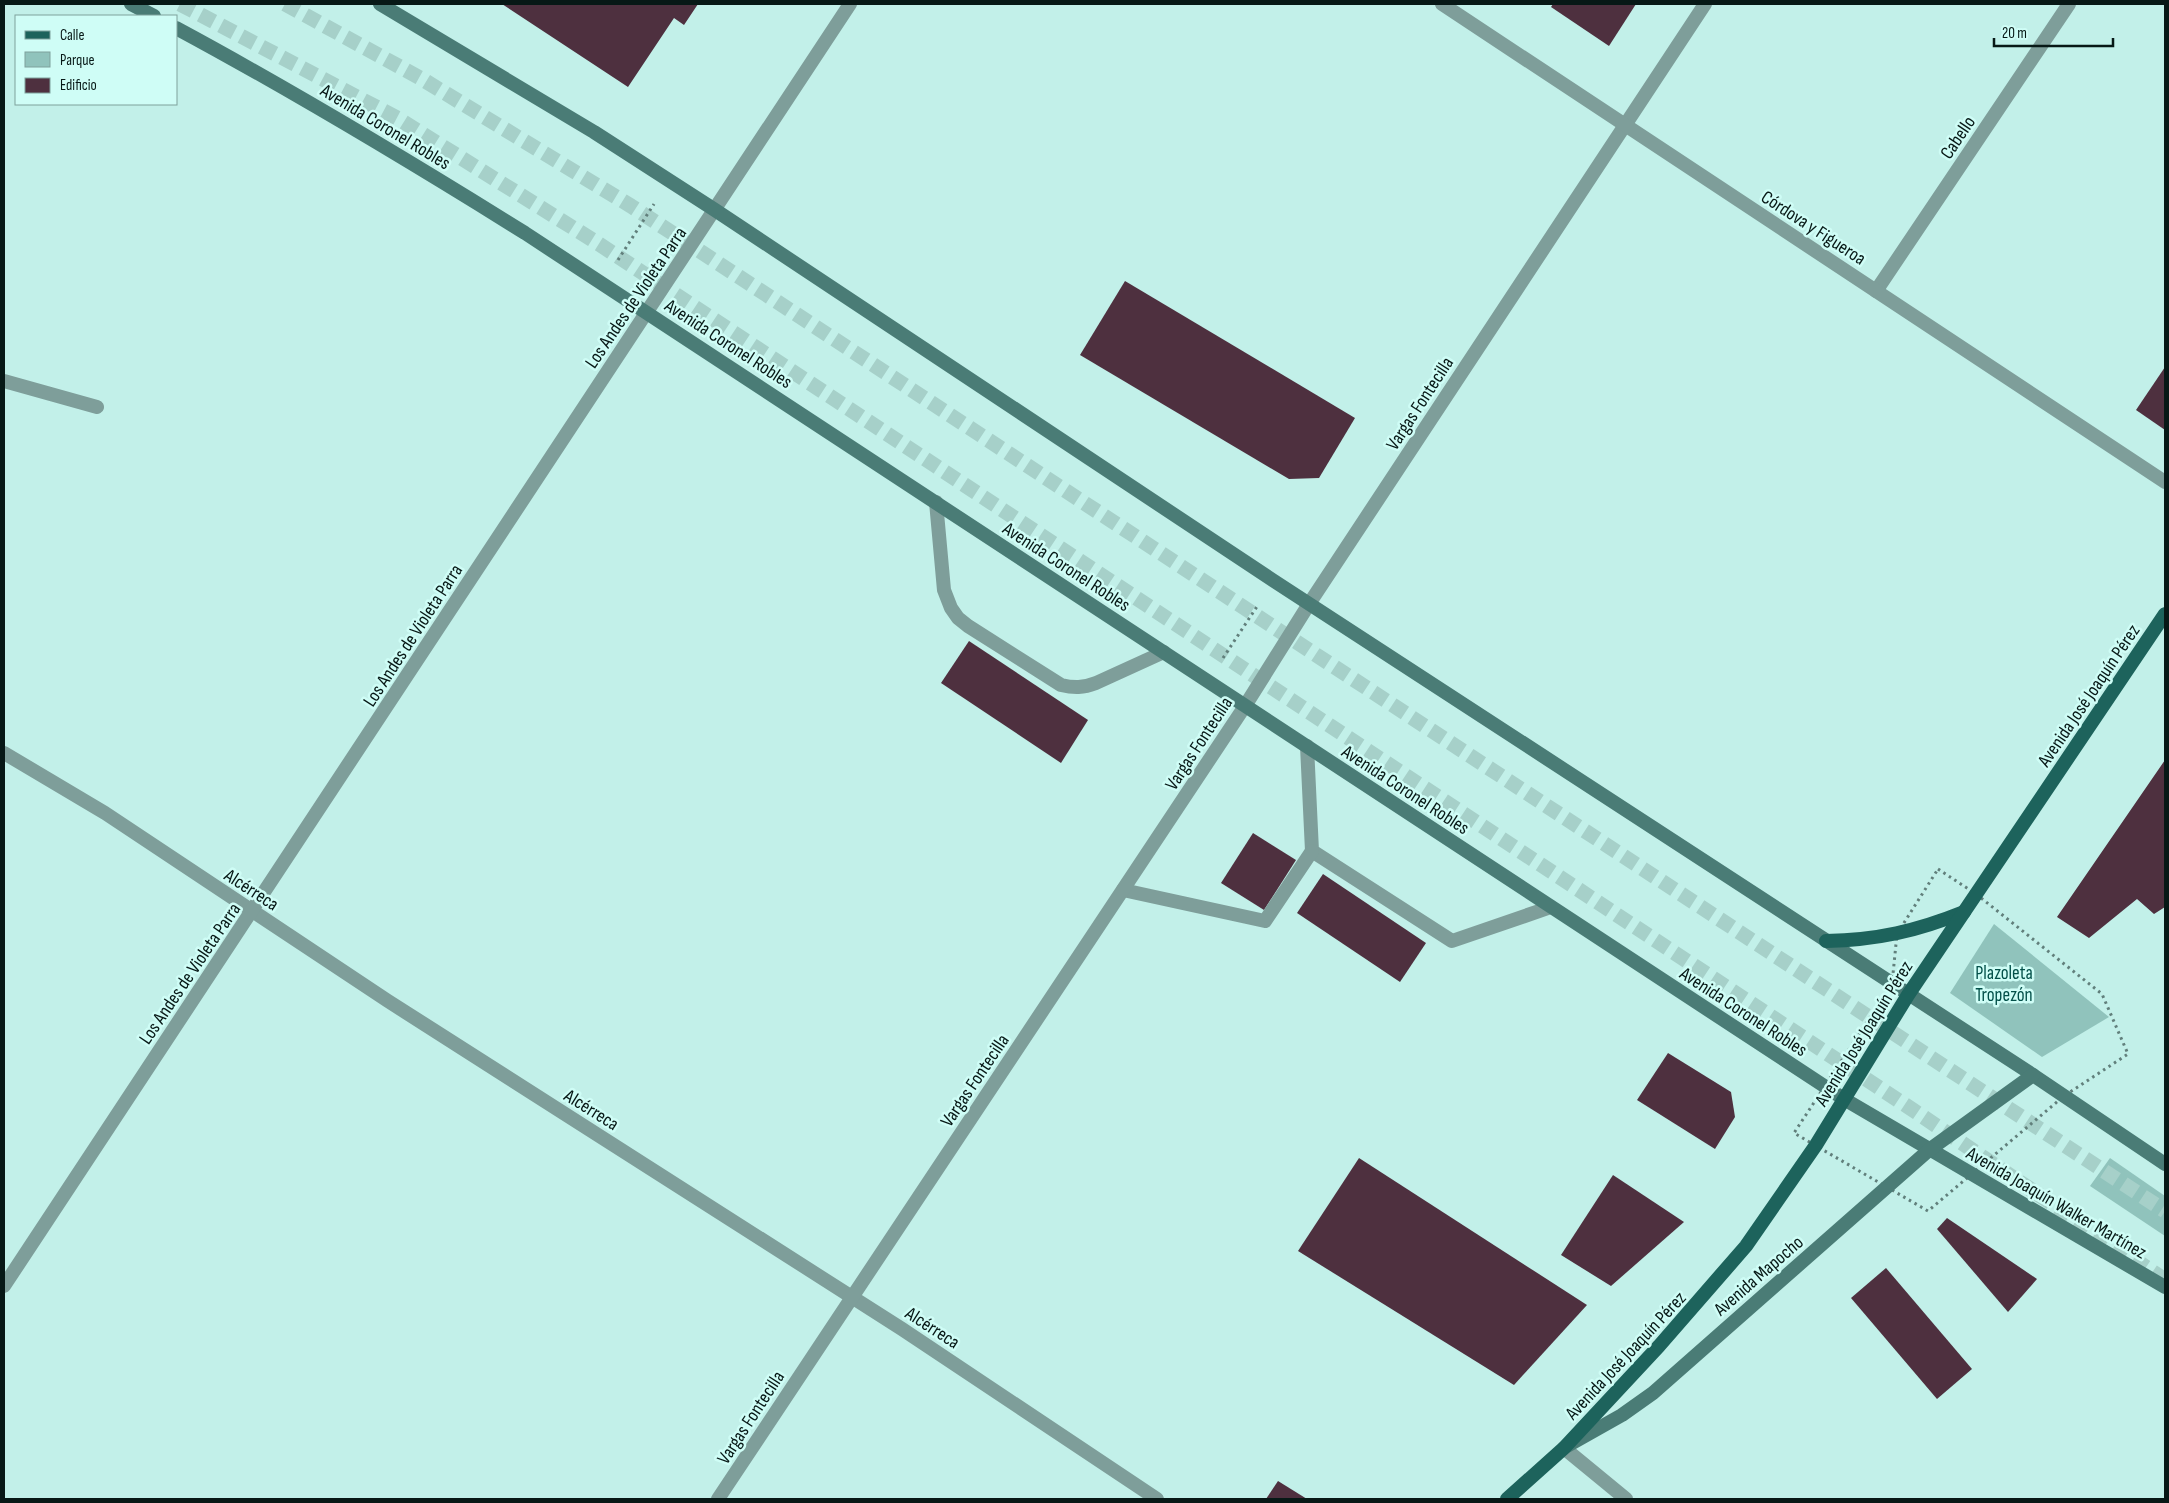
<svg xmlns="http://www.w3.org/2000/svg" width="2169" height="1503" viewBox="0 0 2169 1503" font-family="'Sofia Sans Condensed',sans-serif">
<rect width="100%" height="100%" fill="#c2f0e9"/>
<g fill="#90c3bc">
<polygon points="1994,924 2109,1017 2042,1057 1950,993"/>
<polygon points="2110,1158 2165,1196 2165,1236 2090,1186"/>
</g>
<g fill="#4e303f">
<polygon points="502,4 698,4 684,25 674,18 628,87"/>
<polygon points="1553,4 1636,4 1609,46 1551,7"/>
<polygon points="1125,281 1355,418 1319,478 1289,479 1080,355"/>
<polygon points="2165,367 2165,430 2136,410"/>
<polygon points="969,641 1088,720 1061,763 941,683"/>
<polygon points="2165,760 2165,907 2154,914 2137,899 2089,938 2057,917"/>
<polygon points="1253,833 1296,860 1264,910 1221,883"/>
<polygon points="1323,874 1426,943 1400,982 1297,913"/>
<polygon points="1668,1053 1731,1092 1735,1117 1715,1149 1637,1100"/>
<polygon points="1359,1158 1587,1305 1514,1385 1298,1251"/>
<polygon points="1613,1175 1684,1222 1611,1286 1561,1255"/>
<polygon points="1947,1218 2037,1279 2008,1312 1937,1229"/>
<polygon points="1886,1268 1972,1369 1937,1399 1851,1298"/>
<polygon points="1278,1481 1307,1499 1266,1499"/>
</g>
<g fill="none" stroke-linecap="round" stroke-linejoin="round">
<g stroke="#a6d0c9" stroke-width="15" stroke-dasharray="15 8" stroke-linecap="butt">
<polyline points="180,4 397,118 599,244 1913,1110 2165,1280"/>
<polyline points="285,4 422,79 631,206 2165,1211"/>
</g>
<g stroke="#617f7b" stroke-width="3" stroke-dasharray="2.5 4" stroke-linecap="butt">
<polyline points="618,260 654,204"/>
<polyline points="1223,658 1258,605"/>
<polygon points="1938,869 1976,894 2102,994 2128,1054 2064,1096 1928,1211 1794,1133 1892,984 1897,934"/>
</g>
<g stroke="#7e9e9a" stroke-width="14">
<polyline points="4,381 97,407"/>
<path d="M 936,502 L 944,590 L 951,608 L 958,618 L 968,626 L 1061,685 C 1074,688 1083,688 1096,683 L 1164,652"/>
<polyline points="1307,746 1312,851 1452,941 1551,907"/>
<polyline points="1123,890 1265,921 1312,851"/>
</g>
<g stroke="#7e9e9a" stroke-width="14">
<polyline points="1876,291 2069,4"/>
<polyline points="4,753 105,813 388,1001 902,1329 1157,1499"/>
<polyline points="1564,1448 1626,1499"/>
<polyline points="718,1499 1245,706 1309,604 1705,4"/>
</g>
<g stroke="#7e9e9a" stroke-width="14">
<polyline points="1442,4 2165,482"/>
<polyline points="4,1286 850,4"/>
</g>
<g stroke="#4a7c76" stroke-width="14">
<polyline points="131,4 154,16"/>
<polyline points="380,4 594,132 715,210 1274,581 2033,1075 2165,1164"/>
<path d="M 176,28 C 295,92 411,162 525,233 L 1844,1099 L 2165,1287"/>
<polyline points="1567,1446 1622,1415 1653,1393 1929,1150 2033,1075"/>
</g>
<g stroke="#1d635c" stroke-width="14">
<path d="M 1826,941 C 1877,940 1917,931 1964,912"/>
<polyline points="1507,1499 1564,1448 1659,1346 1746,1246 1816,1145 1908,995 2165,614"/>
</g>
</g>
<g text-anchor="middle" stroke-width="5" stroke-linejoin="round" paint-order="stroke">
<g font-size="19" fill="#071816" stroke="#cffdf6">
<text transform="translate(386 126) rotate(31)" y="7">Avenida Coronel Robles</text>
<text transform="translate(1957 137) rotate(-56)" y="7">Cabello</text>
<text transform="translate(1814 227) rotate(33)" y="7">Córdova y Figueroa</text>
<text transform="translate(635 297) rotate(-56)" y="7">Los Andes de Violeta Parra</text>
<text transform="translate(729 343) rotate(33)" y="7">Avenida Coronel Robles</text>
<text transform="translate(1419 403) rotate(-57)" y="7">Vargas Fontecilla</text>
<text transform="translate(1067 566) rotate(33)" y="7">Avenida Coronel Robles</text>
<text transform="translate(412 635) rotate(-57)" y="7">Los Andes de Violeta Parra</text>
<text transform="translate(2088 695) rotate(-56)" y="7">Avenida José Joaquín Pérez</text>
<text transform="translate(1198 743) rotate(-57)" y="7">Vargas Fontecilla</text>
<text transform="translate(1406 789) rotate(33)" y="7">Avenida Coronel Robles</text>
<text transform="translate(252 889) rotate(33)" y="7">Alcérreca</text>
<text transform="translate(189 973) rotate(-56)" y="7">Los Andes de Violeta Parra</text>
<text transform="translate(1744 1011) rotate(33)" y="7">Avenida Coronel Robles</text>
<text transform="translate(1863 1033) rotate(-58)" y="7">Avenida José Joaquín Pérez</text>
<text transform="translate(974 1080) rotate(-56)" y="7">Vargas Fontecilla</text>
<text transform="translate(592 1109) rotate(32)" y="7">Alcérreca</text>
<text transform="translate(2057 1202) rotate(30)" y="7">Avenida Joaquín Walker Martínez</text>
<text transform="translate(1758 1275) rotate(-41)" y="7">Avenida Mapocho</text>
<text transform="translate(933 1327) rotate(33)" y="7">Alcérreca</text>
<text transform="translate(1625 1355) rotate(-47)" y="7">Avenida José Joaquín Pérez</text>
<text transform="translate(750 1417) rotate(-57)" y="7">Vargas Fontecilla</text>
</g>
<g font-size="19" fill="#035049" stroke="#cffdf6">
<text x="2004" y="979">Plazoleta<tspan x="2004" dy="22">Tropezón</tspan></text>
</g>
</g>
<rect width="2169" height="1503" fill="none" stroke="#071816" stroke-width="10"/>
<rect x="15" y="15" width="162" height="90" fill="#cffdf6" stroke="#7fa19c"/>
<rect x="25" y="31" width="25" height="8" fill="#1d635c" stroke="#7fa19c"/>
<text x="60" y="40" font-size="15" fill="#071816">Calle</text>
<rect x="25" y="52" width="25" height="15" fill="#90c3bc" stroke="#7fa19c"/>
<text x="60" y="65" font-size="15" fill="#071816">Parque</text>
<rect x="25" y="78" width="25" height="15" fill="#4e303f" stroke="#7fa19c"/>
<text x="60" y="90" font-size="15" fill="#071816">Edificio</text>
<path d="M1994 38v8h119v-8" fill="none" stroke="#071816" stroke-width="2.5"/>
<text x="2002" y="38" font-size="15" fill="#071816" stroke="#cffdf6" stroke-width="4" paint-order="stroke">20 m</text>
</svg>
